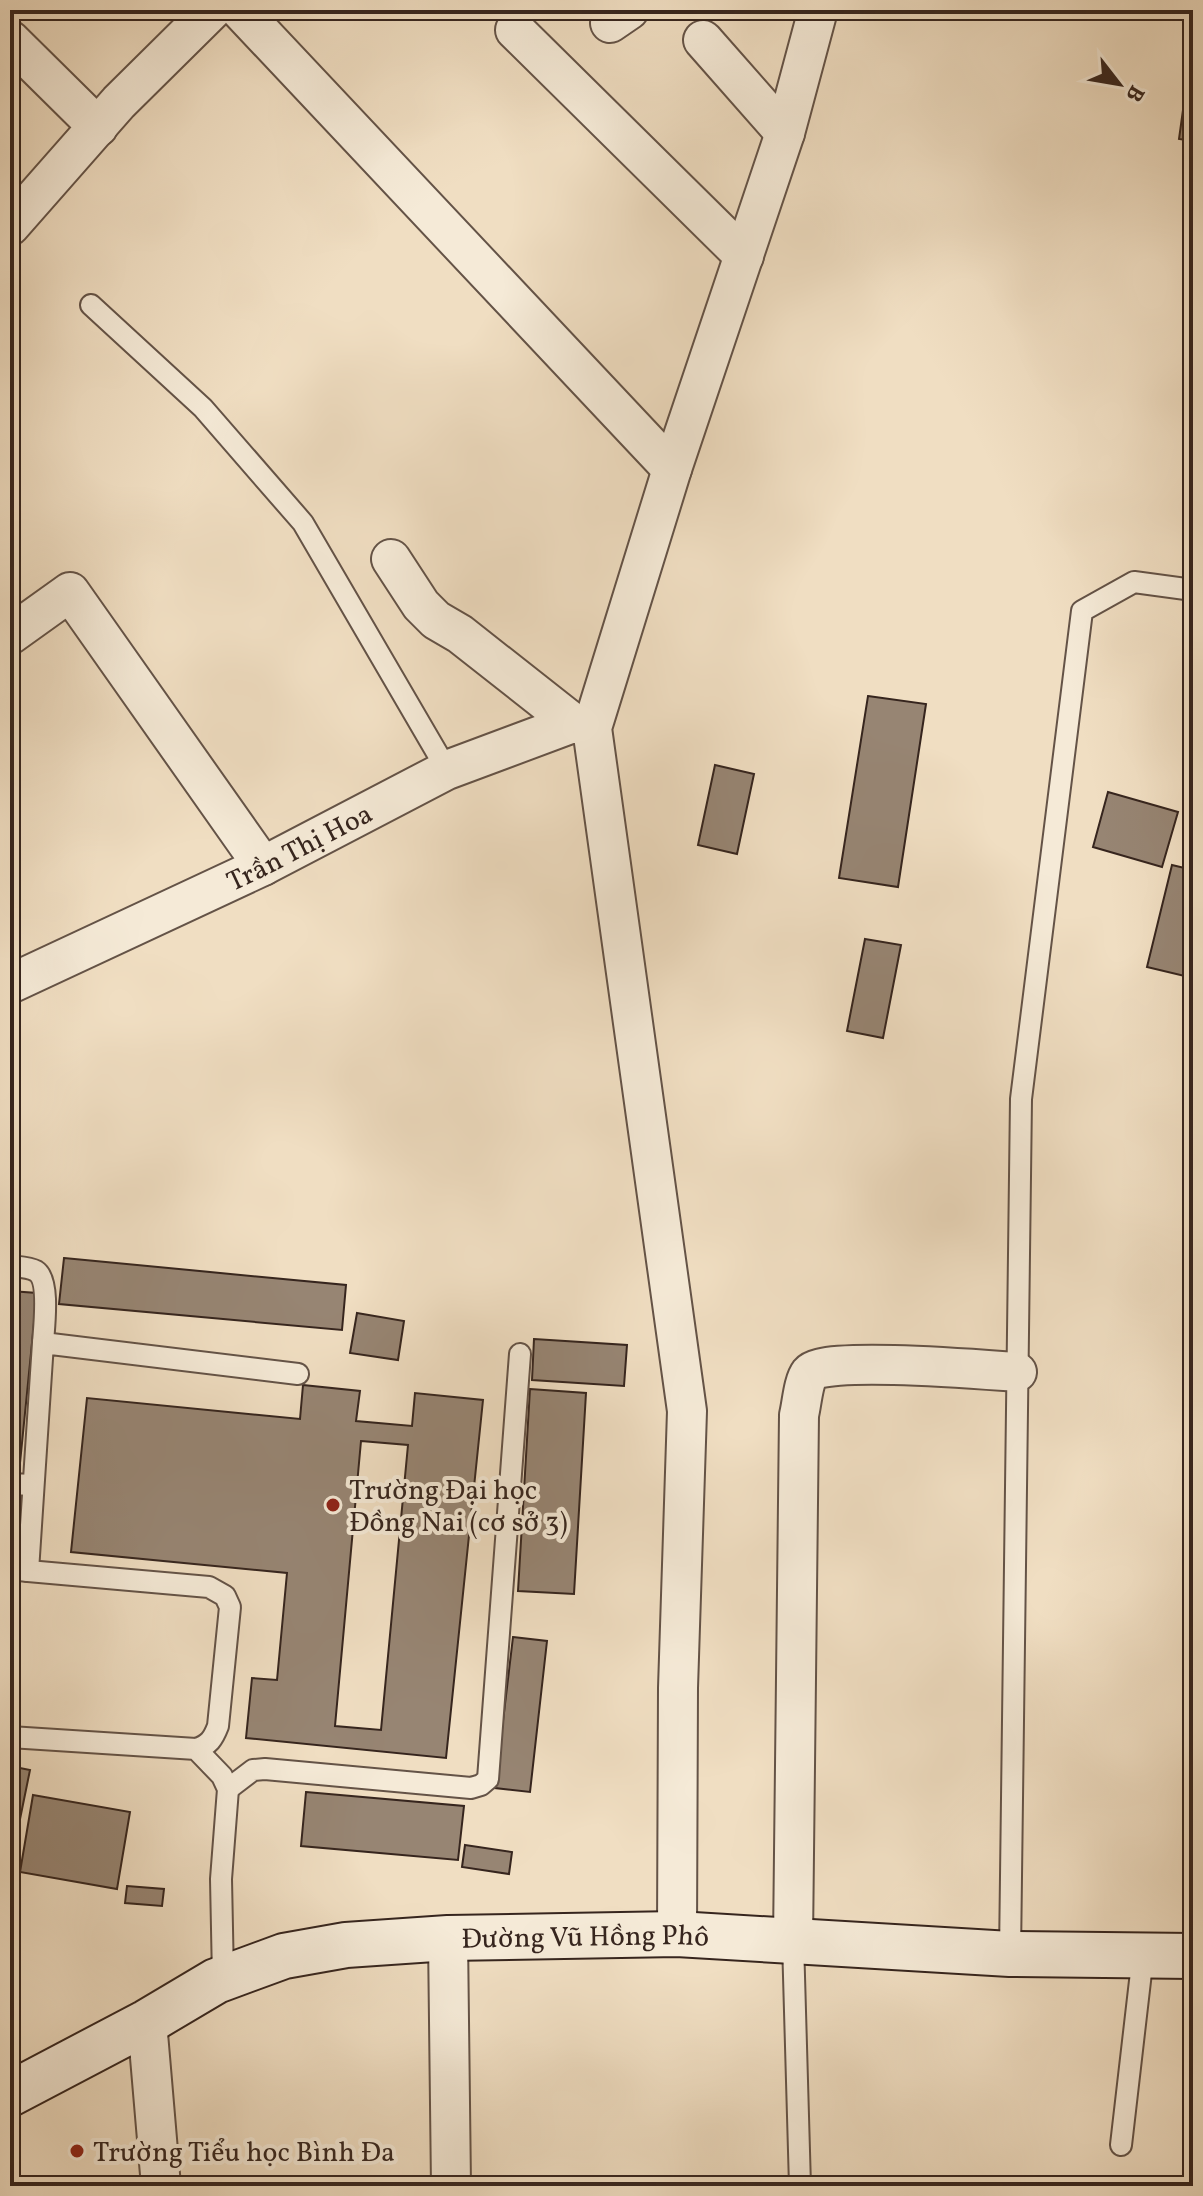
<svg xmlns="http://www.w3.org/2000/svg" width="1203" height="2196" viewBox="0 0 1203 2196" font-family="Vollkorn,serif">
<rect width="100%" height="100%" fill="#f0dec2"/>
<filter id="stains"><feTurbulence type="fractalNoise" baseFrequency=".0025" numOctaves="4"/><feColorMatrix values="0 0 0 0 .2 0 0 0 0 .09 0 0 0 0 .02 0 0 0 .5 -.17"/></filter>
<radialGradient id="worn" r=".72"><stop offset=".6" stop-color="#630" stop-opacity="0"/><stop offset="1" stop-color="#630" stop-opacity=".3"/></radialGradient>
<g fill="#978573" stroke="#36251e" stroke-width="2" fill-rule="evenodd">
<polygon points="1193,38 1193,141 1179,139"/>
<polygon points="868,696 926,704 898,887 839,878"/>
<polygon points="715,765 754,774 737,854 698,845"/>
<polygon points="1108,792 1178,812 1162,867 1093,847"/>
<polygon points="1172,865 1193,870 1193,978 1147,967"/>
<polygon points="865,939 901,945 883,1038 847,1031"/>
<polygon points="64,1258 346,1285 342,1330 59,1304"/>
<polygon points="10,1291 37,1293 20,1463 10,1462"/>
<polygon points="357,1313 404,1321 398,1360 350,1353"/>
<polygon points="534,1339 627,1345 624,1386 532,1380"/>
<path d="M 303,1385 L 360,1391 L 356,1421 L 412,1426 L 415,1393 L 483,1400 L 446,1758 L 246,1738 L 252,1678 L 277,1680 L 287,1573 L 71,1552 L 87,1398 L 300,1419 ZM 361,1441 L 408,1445 L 381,1730 L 335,1726 Z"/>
<polygon points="530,1389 586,1393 574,1594 518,1591"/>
<polygon points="513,1637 547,1641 530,1792 495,1788"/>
<polygon points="10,1766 30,1770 18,1829 10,1827"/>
<polygon points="306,1792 464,1806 458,1860 301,1846"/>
<polygon points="33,1795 130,1812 117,1889 20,1872"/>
<polygon points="465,1845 512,1852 509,1874 462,1867"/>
<polygon points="127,1886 164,1889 162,1906 125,1903"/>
</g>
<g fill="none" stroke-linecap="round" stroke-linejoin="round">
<g stroke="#645347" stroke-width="24">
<g id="lane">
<polyline points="91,305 203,408 303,523 447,770"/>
<path d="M 10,1266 C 18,1267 29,1267 36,1271 C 50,1280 44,1327 43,1343"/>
<polyline points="10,1484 33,1485"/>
<polyline points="10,1569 28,1571 43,1343 298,1374"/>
<path d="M 28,1571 L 209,1587 L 225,1596 L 230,1607 L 218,1726 C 213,1739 209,1745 196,1749"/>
<polyline points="10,1737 196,1749 222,1776 228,1789 221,1879 223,1978"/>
<polyline points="228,1789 253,1770 265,1769 471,1788 481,1785 488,1779 520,1354"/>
<polyline points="793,1941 800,2186"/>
<polyline points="1010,1954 1021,1099 1082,611 1134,582 1193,590"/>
<polyline points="1121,2145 1143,1955"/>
</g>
</g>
<g stroke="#645347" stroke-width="42">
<g id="street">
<polyline points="240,10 672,469"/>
<polyline points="610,23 629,10"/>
<polyline points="515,30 744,256"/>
<polyline points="10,40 98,127"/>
<polyline points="703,40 785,133"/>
<polyline points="10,226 119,102 212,10"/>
<polyline points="391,559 421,605 436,620 460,634 573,723"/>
<polyline points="10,635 70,592 263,866"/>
<path id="s1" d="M 10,984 L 263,866 L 447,770 L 573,723 L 592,728"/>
<polyline points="677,1934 678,1688 687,1411 592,728 672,469 785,133 818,10"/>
<polyline points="448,1938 451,2186"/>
<path d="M 793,1941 L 799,1415 C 802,1403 803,1382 810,1373 C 824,1356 987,1370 1017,1372"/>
<polyline points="147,2022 161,2186"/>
</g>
</g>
<g stroke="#36251e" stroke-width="48">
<g id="secondary">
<path id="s2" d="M 10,2094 L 147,2022 L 216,1981 L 284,1956 L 346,1945 L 448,1938 L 677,1934 L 1010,1954 L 1193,1956"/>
</g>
</g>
<use href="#lane" stroke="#f5ead7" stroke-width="20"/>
<use href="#street" stroke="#f5ead7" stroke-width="38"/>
<use href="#secondary" stroke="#f5ead7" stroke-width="44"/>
</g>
<g fill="#8f2418" stroke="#f5ead7" stroke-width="3">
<circle cx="333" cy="1505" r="8"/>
<circle cx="77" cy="2151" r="8"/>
</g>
<g text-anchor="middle" stroke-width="8" stroke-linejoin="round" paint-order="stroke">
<g font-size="28" fill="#36251e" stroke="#f5ead7">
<text dy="10" stroke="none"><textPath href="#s1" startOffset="320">Trần Thị Hoa</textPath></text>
<text dy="10" stroke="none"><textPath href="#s2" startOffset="610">Đường Vũ Hồng Phô</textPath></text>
</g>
<g font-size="28" fill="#36251e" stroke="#f5ead7" text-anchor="start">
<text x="349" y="1499">Trường Đại học<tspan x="349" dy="32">Đồng Nai (cơ sở 3)</tspan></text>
<text x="93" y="2161">Trường Tiểu học Bình Đa</text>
</g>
</g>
<rect width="1203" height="2196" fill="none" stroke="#f0dec2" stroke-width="40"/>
<rect x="12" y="12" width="1179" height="2172" fill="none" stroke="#36251e" stroke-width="4"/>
<rect x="20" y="20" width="1163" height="2156" fill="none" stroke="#36251e" stroke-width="2"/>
<g transform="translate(1119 84) rotate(121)" stroke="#f5ead7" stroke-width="6" paint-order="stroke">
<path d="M0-6L14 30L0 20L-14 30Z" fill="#36251e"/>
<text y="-12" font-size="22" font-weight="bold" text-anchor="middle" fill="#36251e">B</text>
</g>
<rect width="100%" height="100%" filter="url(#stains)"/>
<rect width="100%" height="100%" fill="url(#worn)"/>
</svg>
